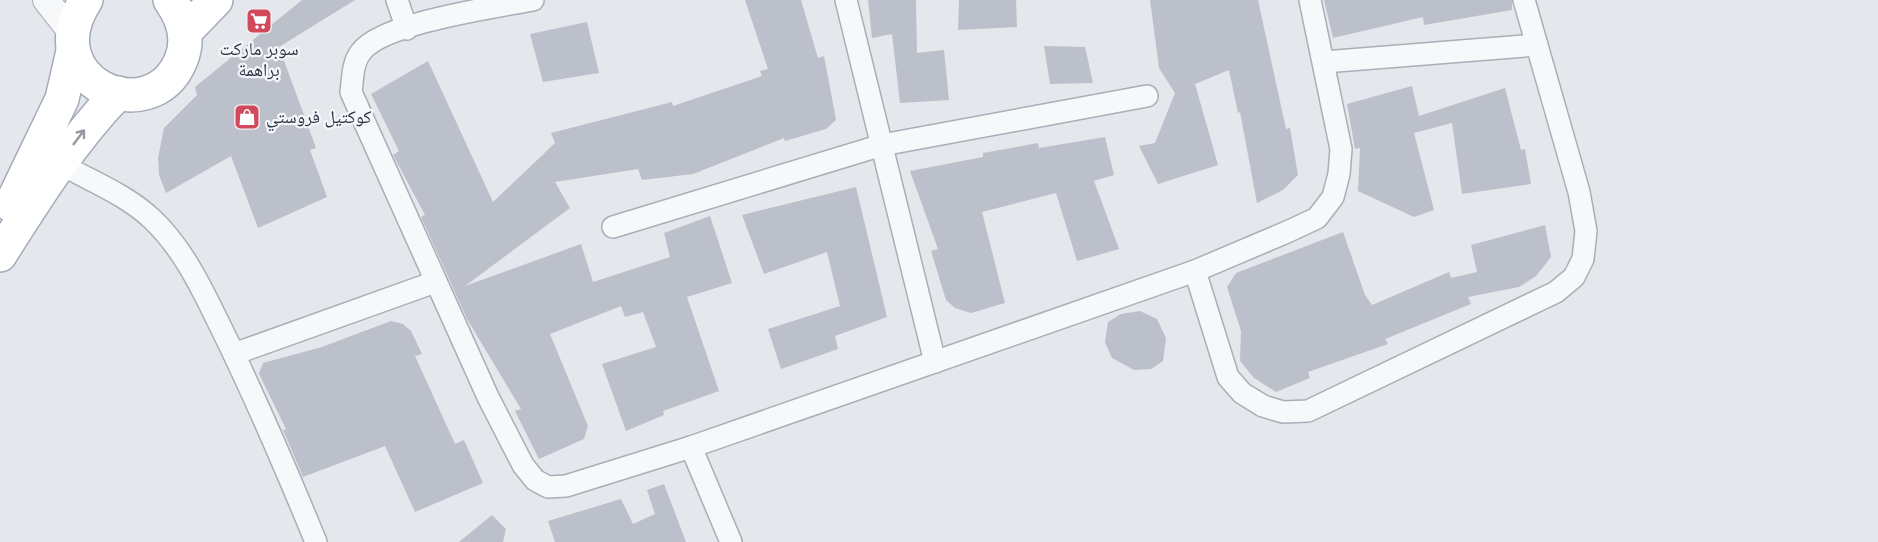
<svg xmlns="http://www.w3.org/2000/svg" width="1878" height="542" viewBox="0 0 1878 542" font-family="Raleway,'Noto Naskh Arabic',sans-serif">
<rect width="100%" height="100%" fill="#e4e7ec"/>
<g fill="#bbc0ca">
<polygon points="302,0 355,0 279,47 316,148 310,150 327,197 258,228 231,156 166,193 159,175 158,158 164,128 197,95 195,87"/>
<polygon points="745,0 801,0 818,58 824,56 836,120 826,129 785,141 784,138 693,174 642,180 638,169 555,182 570,208 465,286 581,244 593,282 670,257 664,233 710,216 732,283 687,297 719,391 663,411 664,415 626,431 602,364 656,347 643,312 625,317 621,306 550,334 588,426 584,439 539,459 515,411 521,409 467,319 421,217 425,215 393,155 399,151 371,94 428,61 493,202 555,143 551,133 672,102 673,106 762,76 760,71 768,69"/>
<polygon points="868,0 916,0 917,53 944,50 949,100 900,103 892,34 872,38"/>
<polygon points="959,0 1016,0 1017,27 958,30"/>
<polygon points="1150,0 1258,0 1286,129 1290,128 1298,175 1283,190 1257,203 1240,112 1238,113 1229,70 1195,84 1218,165 1158,184 1139,146 1155,143 1175,93 1159,68"/>
<polygon points="1324,0 1512,0 1512,10 1424,25 1423,17 1333,38"/>
<polygon points="587,22 599,73 543,82 530,34"/>
<polygon points="1044,46 1085,47 1093,83 1050,84"/>
<polygon points="1412,86 1419,116 1505,88 1521,150 1525,149 1531,184 1462,194 1452,123 1414,133 1434,210 1414,217 1358,191 1360,148 1355,149 1347,104"/>
<polygon points="1105,137 1114,175 1094,181 1119,249 1077,261 1056,193 982,212 1005,303 971,313 955,308 946,300 931,251 938,249 910,171 983,157 983,153 1038,143 1039,148"/>
<polygon points="856,187 887,317 835,336 838,349 781,369 768,329 840,306 827,252 764,274 742,215"/>
<polygon points="1545,225 1551,257 1536,276 1519,287 1468,297 1471,304 1385,339 1388,344 1308,372 1310,378 1276,392 1254,378 1240,361 1241,331 1227,287 1236,273 1343,232 1365,295 1372,305 1449,272 1451,278 1477,272 1471,245"/>
<polygon points="1140,311 1157,319 1166,338 1163,361 1151,369 1134,370 1112,358 1105,342 1108,322 1121,314"/>
<polygon points="391,321 403,324 411,331 422,354 415,356 455,444 464,440 483,483 415,512 385,446 303,477 283,430 286,429 259,374 263,363 322,347"/>
<polygon points="664,484 686,542 555,542 548,521 621,499 633,524 655,514 647,490"/>
<polygon points="492,515 506,529 503,542 459,542"/>
</g>
<g fill="none" stroke-linecap="round" stroke-linejoin="round">
<g stroke="#a9aeb7" stroke-width="24">
<g id="minor">
<polyline points="397,0 407,29"/>
<path d="M 533,0 C 496,7 382,23 361,52 C 352,63 353,79 351,92 L 488,397 L 523,465 L 535,480 L 548,487 L 566,486 L 691,447 L 1195,271 L 1287,232 L 1317,218 L 1333,197 L 1339,174 L 1341,149 L 1310,0"/>
<polyline points="846,0 935,362"/>
<polyline points="1324,62 1537,45"/>
<path d="M 51,158 C 84,179 122,191 152,219 C 188,253 208,302 230,346 C 261,411 289,476 316,542"/>
<polyline points="613,227 882,145 1147,96"/>
<polyline points="1195,271 1228,377 1242,393 1263,406 1283,412 1308,411 1556,292 1574,277 1583,259 1586,231 1579,192 1524,0"/>
<polyline points="234,354 435,282"/>
<polyline points="691,447 731,542"/>
</g>
</g>
<g stroke="#a9aeb7" stroke-width="28">
<polyline id="tertiary" points="46,0 72,33"/>
</g>
<g stroke="#a3abb8" stroke-width="36">
<g id="primary">
<path d="M 86,0 C 33,81 151,133 181,60 C 190,38 183,18 170,0"/>
<polyline points="185,32 216,0"/>
<polyline points="11,205 62,99 73,51"/>
<path d="M 0,255 C 36,198 71,142 118,93"/>
</g>
</g>
<use href="#minor" stroke="#f7f8fa" stroke-width="21"/>
<use href="#tertiary" stroke="#f7f8fa" stroke-width="26"/>
<use href="#primary" stroke="#fff" stroke-width="33"/>
</g>
<defs><path id="oneway-shaft" d="M-6 0H5M1.5-3L5.5 0L1.5 3" fill="none" stroke-width="1.6" stroke-linecap="round" stroke-linejoin="round" transform="scale(1.5)"/></defs>
<use stroke="#959aa2" href="#oneway-shaft" transform="translate(79 137) rotate(-53)"/>
<defs>
<g id="supermarket-square" transform="scale(1.35)"><rect x="-9" y="-9" width="18" height="18" rx="4" fill="#d1495b" stroke="#f4f6f9"/><path d="M-6-5.5h2.5l.6 2H6L4.5 2H-2.5L-4.4-4H-6ZM-1.5 3.2a1.3 1.3 0 1 0 .1 0ZM3 3.2a1.3 1.3 0 1 0 .1 0Z" fill="#fff"/></g>
<g id="shop-square" transform="scale(1.35)"><rect x="-9" y="-9" width="18" height="18" rx="4" fill="#d1495b" stroke="#f4f6f9"/><path d="M-5-2.5h2.3a2.7 3.5 0 0 1 5.4 0H5L5.5 6h-11ZM-1.5-2.5h3a1.5 2.3 0 0 0-3 0Z" fill="#fff"/></g>
</defs>
<g fill-rule="evenodd">
<use href="#supermarket-square" x="259" y="21"/>
<use href="#shop-square" x="247" y="117"/>
</g>
<g text-anchor="middle" stroke-width="4.5" stroke-linejoin="round" paint-order="stroke">
<g font-size="18" fill="#2b3445" stroke="#f4f6f9">
<text x="259" y="55">سوبر ماركت<tspan x="259" dy="21">براهمة</tspan></text>
<text x="266" y="123" text-anchor="start">كوكتيل فروستي</text>
</g>
</g>
</svg>
